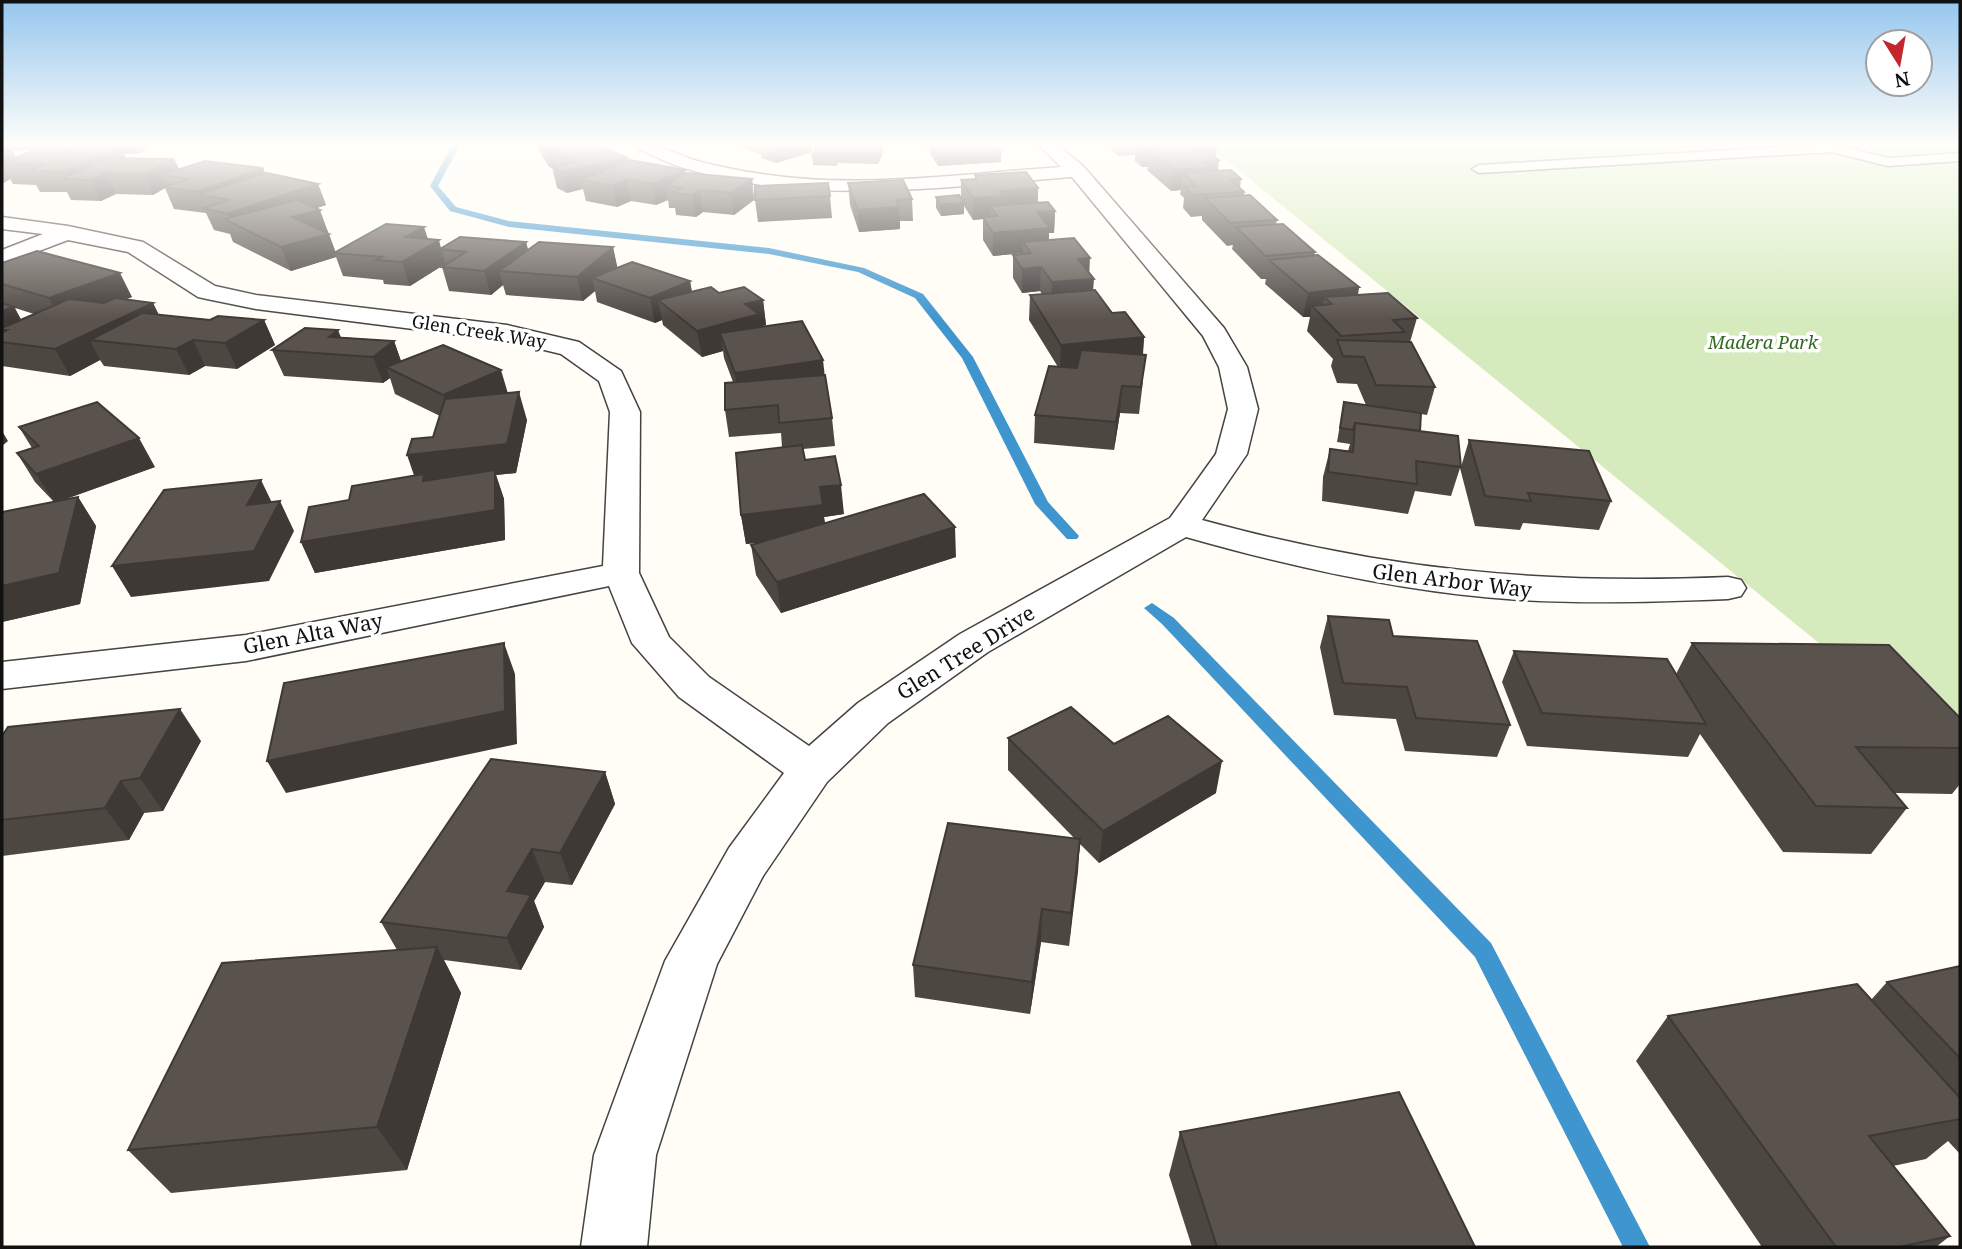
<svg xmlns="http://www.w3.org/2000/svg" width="1962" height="1249" viewBox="0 0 1962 1249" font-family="'Noto Serif',serif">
<rect width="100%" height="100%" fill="#fffdf5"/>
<polygon fill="#d5ebbd" points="1208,145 1960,145 1960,758"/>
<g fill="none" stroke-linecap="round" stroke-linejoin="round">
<g fill="#3f96cf" fill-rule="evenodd">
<polygon points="452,145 460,145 438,186 456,207 509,221 769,248 864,268 923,294 973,357 1048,502 1079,536 1077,539 1067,539 1035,504 962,358 915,298 858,272 769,254 509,227 450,211 430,186"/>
<polygon points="1152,603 1174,618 1491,943 1650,1247 1623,1247 1475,957 1162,624 1144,608"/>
</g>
<g stroke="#444" stroke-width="3">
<polygon id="lane" points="1818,145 1835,145 1888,158 1960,153 1960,161 1888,166 1832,152 1479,173 1472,169 1479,165"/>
</g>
<g stroke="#444" stroke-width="3">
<path id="street" d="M 635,145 C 665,144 674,155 701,162 C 732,170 763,175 795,178 C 883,186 973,173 1061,167 L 1039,145 L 1058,145 L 1084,167 L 1224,328 L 1247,367 L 1258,409 L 1247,454 L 1202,520 C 1384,570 1541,585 1728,577 L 1741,580 L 1746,588 L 1741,596 L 1728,599 C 1659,602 1590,604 1520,600 C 1407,593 1295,568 1186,537 L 988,652 L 888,723 L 827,782 L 763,876 L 717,964 L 656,1155 L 647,1247 L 581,1247 L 594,1155 L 665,961 L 729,848 L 784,773 L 679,697 L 632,643 L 609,586 L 246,661 L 2,689 L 2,662 L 246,635 L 603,566 L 610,412 L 599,381 L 561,354 L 507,341 L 256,309 L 207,299 L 198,297 L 128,252 L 68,240 L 2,265 L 2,250 L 43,234 L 2,229 L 2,217 L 68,226 L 143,242 L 215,286 L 256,295 L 507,325 L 579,342 L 621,371 L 640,412 L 639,573 L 669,637 L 709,677 L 809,746 L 858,703 L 960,634 L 1170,518 L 1216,454 L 1228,409 L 1219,367 L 1203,336 L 1072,177 C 944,187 812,206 687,169 C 670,164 654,156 638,149 Z"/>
</g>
<use href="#lane" fill="#fff" fill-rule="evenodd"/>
<use href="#street" fill="#fff" fill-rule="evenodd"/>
</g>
<g fill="#4d4742" fill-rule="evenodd">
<polygon points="2,145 54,147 47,147 141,153 124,154 125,158 174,159 179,169 263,168 265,173 318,184 326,205 316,208 328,232 326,233 335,252 428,239 442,249 526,242 528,250 613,247 617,268 690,281 692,292 719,293 763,300 766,325 761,327 825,375 832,418 835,446 803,449 805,460 844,514 824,517 825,523 956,557 781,613 756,575 751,545 759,543 746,544 741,515 782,447 781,433 729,437 725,410 733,382 724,358 723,351 702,357 663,325 662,320 655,323 597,302 595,291 583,301 506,295 503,285 491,295 449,291 442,267 445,264 410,286 384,284 383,280 343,276 336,257 291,271 233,242 230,234 214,230 206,213 174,209 165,188 153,195 116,194 101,201 71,200 67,192 40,192 36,185 13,184 10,179 2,184 2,152 16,158 39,148 2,152"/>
<polygon points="537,145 599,145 627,158 628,161 685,174 752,179 754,200 734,215 703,212 696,217 676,215 675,208 669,208 668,200 656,205 631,201 617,207 586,201 583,189 567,193 557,188 552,167 557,166 549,167 538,149"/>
<polygon points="742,145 811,145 812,152 776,163 761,158 761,154 742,148"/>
<polygon points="818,145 882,145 883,153 878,164 838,163 837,166 813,165 812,155"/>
<polygon points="924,145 996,145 1001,152 1001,162 938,166 930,154 930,146 925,146"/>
<polygon points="1111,145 1217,145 1216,158 1218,171 1241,179 1240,188 1244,192 1244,196 1277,220 1276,224 1315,252 1314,256 1359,287 1358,295 1417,318 1410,342 1435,387 1427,415 1421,414 1420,431 1461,467 1469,440 1611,501 1599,530 1523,523 1520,530 1475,526 1460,468 1451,496 1415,491 1408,514 1322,501 1323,477 1330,449 1348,451 1350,444 1337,442 1344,402 1366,405 1357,384 1337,383 1331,366 1333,359 1307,331 1310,317 1303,317 1265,284 1266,279 1261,279 1232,249 1233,245 1227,246 1202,220 1202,216 1191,217 1183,208 1184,198 1180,194 1181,190 1171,191 1147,170 1148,167 1142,167 1135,161 1135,155 1118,156 1111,149"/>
<polygon points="975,175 1038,202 1055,211 1054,233 1049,233 1049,240 1089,273 1093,290 1112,313 1144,337 1143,355 1143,381 1139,414 1120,413 1114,450 1034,443 1035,415 1058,367 1029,320 1030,295 1042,294 1040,291 1022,293 1013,278 1013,255 1023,253 993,256 983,240 983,219 973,220 964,206 964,214 941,216 936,208 936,197 961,199 961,180 975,180"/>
<polygon points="848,183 912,199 913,221 900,221 900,229 859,232 850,205"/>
<polygon points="830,196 832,218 758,222 755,200"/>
<path d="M 2,263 L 132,297 L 126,299 L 153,303 L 159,315 L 210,320 L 264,320 L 275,345 L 237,369 L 205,366 L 189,375 L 104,366 L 100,360 L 70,376 L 2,366 L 2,303 L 3,304 L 2,302 ZM 15,308 L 34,314 L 21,320 Z"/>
<polygon points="341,337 394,341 401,361 508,393 527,420 516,473 496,475 504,499 505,540 315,573 301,542 349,500 415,476 433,437 440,416 395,394 390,378 383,383 284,376 272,350"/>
<polygon points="19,427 155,467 62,500 78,497 96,526 80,604 2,622 2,512 54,502 35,482 17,453 32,448"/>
<polygon points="1328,616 1393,636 1510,725 1497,757 1405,751 1396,719 1334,715 1320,647"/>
<polygon points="1692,643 1960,718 1960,784 1952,794 1895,793 1907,808 1871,854 1783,852 1700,734 1688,757 1527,746 1502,682 1514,651 1676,674"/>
<polygon points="2,736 201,741 163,811 144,813 129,840 2,856"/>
<polygon points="1008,738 1114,744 1216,793 1099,863 1080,844 1069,946 1041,942 1030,1014 915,997 913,965 1074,838 1008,770"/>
<polygon points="605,772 615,804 572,885 545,882 534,901 544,927 521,970 444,960 461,993 407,1170 171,1193 128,1150 397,950 381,922"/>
<polygon points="1960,966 1960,1154 1948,1141 1926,1159 1893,1166 1950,1236 1936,1247 1762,1247 1636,1061 1668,1016 1871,1000 1887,982"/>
<polygon points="1180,1132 1475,1247 1192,1247 1169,1175"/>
</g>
<g fill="#3f3936">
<polygon points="2,145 57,145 54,147 2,152"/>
<polygon points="110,145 149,145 141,153 124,154 130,168 106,173 116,194 101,201 91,180 68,179 64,172 90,160 98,177 103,175 95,160 76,147"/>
<polygon points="558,145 589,145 575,162 554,151 557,166 549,167 545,147"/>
<polygon points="774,145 811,145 812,152 776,163"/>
<polygon points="882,145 883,153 878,164 878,154"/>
<polygon points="1182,145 1217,145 1215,161 1219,160 1217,181 1196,186 1183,173 1181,190 1171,191 1173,170 1149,150 1148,167 1142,167 1143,147"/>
<polygon points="13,152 20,164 2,164 10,179 2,184 2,158"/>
<polygon points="1001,152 1001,162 938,166 938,156"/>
<polygon points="627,158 631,178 581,180 583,189 567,193 562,172"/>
<polygon points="174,159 183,178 162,175 167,187 164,187 165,188 153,195 143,174"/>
<polygon points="263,168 271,188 229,200 199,194 205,208 198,192"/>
<polygon points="685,170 688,191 681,188 666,186 668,200 656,205 652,184"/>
<polygon points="627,179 631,201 617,207 613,186"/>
<polygon points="752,179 754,200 734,215 731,193"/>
<polygon points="318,184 326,205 249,231 230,222 227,214"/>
<polygon points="1038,188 1038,210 997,216 990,206 990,219 983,217 983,219 973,220 973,198 1000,191"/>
<polygon points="700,190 703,212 696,217 692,195"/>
<polygon points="964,203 964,214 941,216 940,205"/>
<polygon points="899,207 900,229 859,232 858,210"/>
<polygon points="320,210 328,232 301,240 292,217"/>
<polygon points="1055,211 1054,233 1049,233 1049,251 1023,242 1023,253 993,256 993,233 1037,212"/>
<polygon points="424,227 430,245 439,240 445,264 410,286 402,262 405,237"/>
<polygon points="329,234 336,253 334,253 336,257 291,271 281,247"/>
<polygon points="526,242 532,265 499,271 503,285 491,295 484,271"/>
<polygon points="613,247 618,270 592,278 595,291 583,301 577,277"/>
<polygon points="1090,258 1089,279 1094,279 1092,303 1051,307 1052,282 1078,259"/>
<polygon points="1041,267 1040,291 1022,293 1022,269"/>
<polygon points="120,273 132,297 63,323 49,298"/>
<polygon points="690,281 694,306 658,300 662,320 655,323 650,298"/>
<polygon points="1359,287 1354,312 1332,304 1324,297 1321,315 1312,306 1310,317 1303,317 1308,293"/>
<polygon points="763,300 766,325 761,326 762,339 720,333 723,351 702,357 697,331 745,304"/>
<polygon points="153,303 165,328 90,340 100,360 70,376 55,349"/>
<polygon points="14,307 28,332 2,330 2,311"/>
<polygon points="264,320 275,345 237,369 225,343"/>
<polygon points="338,330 348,355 329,337"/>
<polygon points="1144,337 1142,363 1060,371 1061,345"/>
<polygon points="193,340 205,366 189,375 176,349"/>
<polygon points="394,341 403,367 386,367 390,378 383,383 373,357"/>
<polygon points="823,360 826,387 739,400 735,373"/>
<polygon points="501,370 509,397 452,422 443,395"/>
<polygon points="1122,386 1120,413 1114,450 1116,422"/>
<polygon points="519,392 527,420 516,473 496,475 504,499 505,540 315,573 301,542 417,484 407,455"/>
<polygon points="2,431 8,441 2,446"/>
<polygon points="139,438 155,467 55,503 36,474"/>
<polygon points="261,480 275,509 247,505"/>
<polygon points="841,485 844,514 824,517 826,534 746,544 741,515 820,487"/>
<polygon points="78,497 96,526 80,604 2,622 2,586"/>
<polygon points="280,501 294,531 269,581 131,597 112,566"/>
<polygon points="955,527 956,557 781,613 777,582"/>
<polygon points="504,643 515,674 517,744 286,793 267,761"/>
<polygon points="180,709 201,741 163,811 140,778"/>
<polygon points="1222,761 1216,793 1099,863 1103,831"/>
<polygon points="605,772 615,804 572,885 560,853"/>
<polygon points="121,781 144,813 129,840 105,808"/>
<polygon points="1080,839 1078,872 1069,946 1071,913"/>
<polygon points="532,849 545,882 534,901 544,927 521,970 507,938 507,891"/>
<polygon points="1042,909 1041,942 1030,1014 1032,982"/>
<polygon points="437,947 461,993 407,1170 377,1127"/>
</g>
<g fill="#5a524d" stroke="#3f3936" stroke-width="2">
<polygon points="79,145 110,145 76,147"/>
<polygon points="585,145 599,145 627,158 562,172 552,167 575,162 554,151"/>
<polygon points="818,145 882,145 878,154 837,153 836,155 812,155"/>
<polygon points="931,145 996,145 1001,152 938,156"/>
<polygon points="1141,145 1182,145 1143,147"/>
<polygon points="41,147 121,148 95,160 90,160 64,172 29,171 45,164 2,164"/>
<polygon points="1190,147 1201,155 1212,155 1219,160 1203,162 1210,167 1173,170 1149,150"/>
<polygon points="2,152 13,152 2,158"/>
<polygon points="109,158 174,159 143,174 106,173 91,180 61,179"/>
<polygon points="630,160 685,170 652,184 627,179 613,186 581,180"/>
<polygon points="205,161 263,168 198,192 164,187 189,179 162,175"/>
<polygon points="1231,170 1241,179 1231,180 1244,192 1193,195 1185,187 1196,186 1183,173"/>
<polygon points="1026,172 1038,188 1000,191 1003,196 973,198 961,180 977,179 975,175"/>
<polygon points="267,173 318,184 227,214 204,208 229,200 199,194"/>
<polygon points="687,173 752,179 731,193 700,190 692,195 672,193 681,188 666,186"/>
<polygon points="903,180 912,199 896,200 899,207 858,210 848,183"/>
<polygon points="828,183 830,196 755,200 755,186"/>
<polygon points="959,195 964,203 940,205 936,197"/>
<polygon points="1250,195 1277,220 1230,223 1205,198"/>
<polygon points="297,200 320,210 292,217 329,234 281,247 224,219"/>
<polygon points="1048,202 1055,211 1037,212 1050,228 993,233 983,217 997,216 990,206"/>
<polygon points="386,224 424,227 405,237 439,240 402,262 376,260 382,257 334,253"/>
<polygon points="1283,224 1315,252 1265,256 1236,227"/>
<polygon points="460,237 526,242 484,271 442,267 466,252 440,249"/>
<polygon points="1074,238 1090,258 1078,259 1094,279 1052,282 1041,267 1022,269 1013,255 1031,253 1023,242"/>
<polygon points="539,242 613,247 577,277 499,271"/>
<polygon points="37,251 120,273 49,298 2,284 2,263"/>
<polygon points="1318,255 1359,287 1308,293 1269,260"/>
<polygon points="632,262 690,281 650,298 592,278"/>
<polygon points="711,287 719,293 744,287 763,300 745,304 759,314 697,331 658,300"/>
<polygon points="1095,290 1112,313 1125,312 1144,337 1061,345 1030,295"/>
<polygon points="1388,293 1417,318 1393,320 1405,332 1341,336 1312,306 1332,304 1324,297"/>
<polygon points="115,298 153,303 55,349 2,342 2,333 7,330 2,330 2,328 69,299 104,303"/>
<polygon points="2,303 14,307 2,311"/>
<polygon points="142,313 210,320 218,316 264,320 225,343 193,340 176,349 90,340"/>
<polygon points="802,321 823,360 735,373 720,333"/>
<polygon points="305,328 338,330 329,337 394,341 373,357 272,350"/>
<polygon points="1337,340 1411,342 1435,387 1376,385 1364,357 1343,356"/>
<polygon points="443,345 501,370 443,395 386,367"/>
<polygon points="1081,350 1146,355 1141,387 1122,386 1116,422 1035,415 1049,366 1077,368"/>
<polygon points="825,375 832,418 779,423 778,405 725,410 725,383"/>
<polygon points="519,392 507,444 407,455 412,439 433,437 445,399"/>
<polygon points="97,402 139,438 36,474 17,453 39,446 19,427"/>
<polygon points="1344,402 1421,413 1420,431 1355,423 1353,430 1340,428"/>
<polygon points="1355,423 1458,436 1461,467 1416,461 1417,484 1328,472 1330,449 1353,452"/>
<polygon points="1469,440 1589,451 1611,501 1528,493 1531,501 1485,496"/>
<polygon points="802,445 805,460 835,456 841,485 820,487 823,505 741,515 736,453"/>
<polygon points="495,470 495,510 301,542 309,507 349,500 352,486 424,474 423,481"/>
<polygon points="261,480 247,505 280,501 254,551 112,566 164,490"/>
<polygon points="924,494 955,527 777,582 751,545"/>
<polygon points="78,497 59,573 2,586 2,512"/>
<polygon points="1328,616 1389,620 1393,636 1477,641 1510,725 1416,718 1407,687 1343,683"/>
<polygon points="504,643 505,711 267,761 284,683"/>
<polygon points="1692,643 1889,645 1960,718 1960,748 1856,747 1907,808 1816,806"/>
<polygon points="1514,651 1667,659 1706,724 1542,713"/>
<polygon points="1071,707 1114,744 1168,716 1222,761 1103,831 1008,738"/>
<polygon points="180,709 140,778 121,781 105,808 2,820 2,736 8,727"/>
<polygon points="491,759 605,772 560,853 532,849 507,891 531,895 507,938 381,922"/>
<polygon points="948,823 1080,839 1071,913 1042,909 1032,982 913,965"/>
<polygon points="437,947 377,1127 128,1150 222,963"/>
<polygon points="1960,966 1960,1058 1887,982"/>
<polygon points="1857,984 1960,1098 1960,1119 1869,1136 1950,1236 1899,1247 1836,1247 1668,1016"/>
<polygon points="1399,1092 1475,1247 1217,1247 1180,1132"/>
</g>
<linearGradient id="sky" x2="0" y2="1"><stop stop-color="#95c6ee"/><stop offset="0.45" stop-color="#fffefa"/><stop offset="1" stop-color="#fffefa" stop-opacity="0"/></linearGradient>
<rect width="1962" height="320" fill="url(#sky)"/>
<g text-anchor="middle" stroke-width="7" stroke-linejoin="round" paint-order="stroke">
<g font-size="18" fill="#111" stroke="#fff">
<text transform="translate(479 332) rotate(9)" y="6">Glen Creek Way</text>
</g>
<g font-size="18" font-style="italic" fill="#2f6b1f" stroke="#fff">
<text x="1763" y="349">Madera Park</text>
</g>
<g font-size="21" fill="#111" stroke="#fff">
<text transform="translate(1452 581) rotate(7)" y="7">Glen Arbor Way</text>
<text transform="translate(313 634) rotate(-11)" y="7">Glen Alta Way</text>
<text transform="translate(966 653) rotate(-32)" y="7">Glen Tree Drive</text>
</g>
</g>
<rect width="1962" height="1249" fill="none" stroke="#111111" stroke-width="7"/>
<g transform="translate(1899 63) rotate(169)"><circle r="33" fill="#ffffff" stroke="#a0a0a0" stroke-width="2"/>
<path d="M0-5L12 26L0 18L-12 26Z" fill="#c4262e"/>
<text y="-10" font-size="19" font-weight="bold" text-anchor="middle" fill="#111111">N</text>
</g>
</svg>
